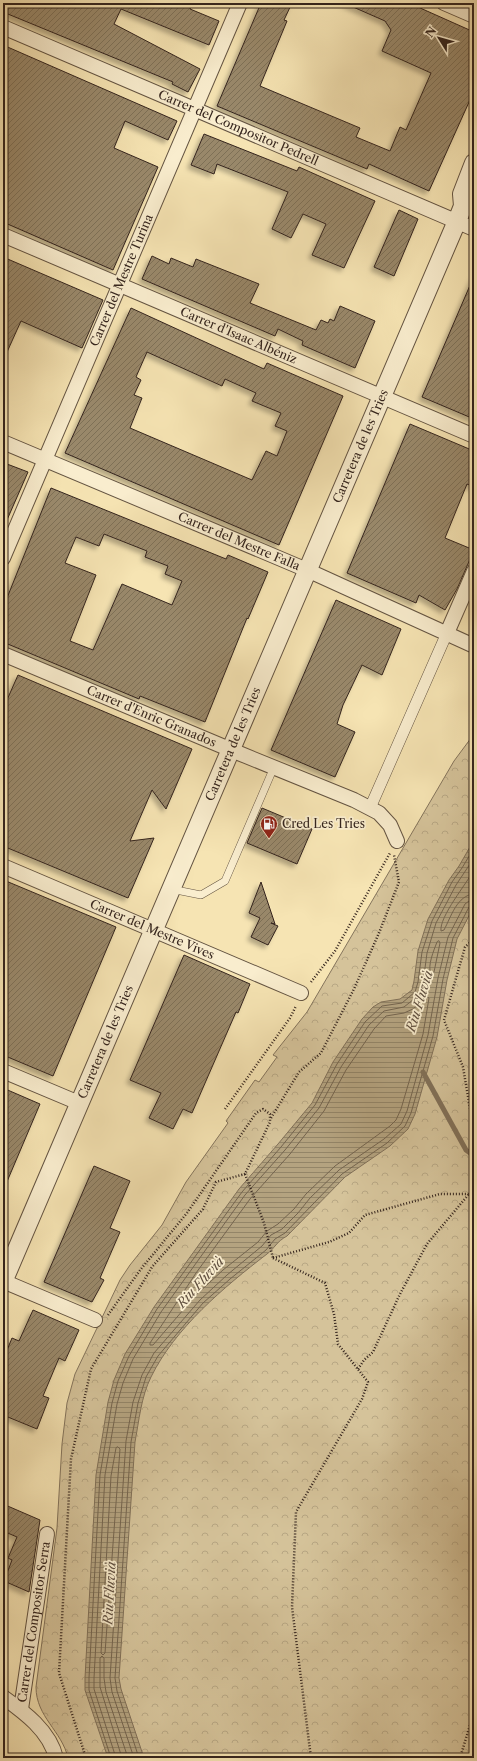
<svg xmlns="http://www.w3.org/2000/svg" width="477" height="1761" viewBox="0 0 477 1761" font-family="'Libre Caslon Text',serif">
<defs>
<pattern id="forest-crowns" width="20" height="18" patternUnits="userSpaceOnUse"><rect width="20" height="18" fill="#d5c39a"/><path d="M2 6a3 3 0 1 1 6 0M12 15a3 3 0 1 1 6 0" fill="none" stroke="#b7a784"/></pattern>
<pattern id="water-rules" width="6" height="5" patternUnits="userSpaceOnUse"><rect width="6" height="5" fill="#b4a380"/><path d="M0 2.5h6" fill="none" stroke="#938568"/></pattern>
<pattern id="building-hatch" width="6" height="6" patternUnits="userSpaceOnUse"><rect width="6" height="6" fill="#99886b"/><path d="M-1 1l2-2M0 6l6-6M5 7l2-2" fill="none" stroke="#7e6f57"/></pattern>
<filter id="shadow"><feDropShadow dx="-3.5" dy="3.5" stdDeviation="2" flood-color="#0004"/></filter>
</defs>
<rect width="100%" height="100%" fill="#f6e4b3"/>
<filter id="stains"><feTurbulence type="fractalNoise" baseFrequency=".005" numOctaves="4"/><feColorMatrix values="0 0 0 0 .2 0 0 0 0 .09 0 0 0 0 .02 0 0 0 .5 -.17"/></filter>
<radialGradient id="worn" r=".72"><stop offset=".6" stop-color="#630" stop-opacity="0"/><stop offset="1" stop-color="#630" stop-opacity=".3"/></radialGradient>
<path fill="url(#forest-crowns)" stroke="#84745c" d="M 474,734 L 474,1758 L 68,1758 C 62,1731 36,1717 36,1687 L 57,1528 L 62,1444 L 67,1403 L 75,1374 L 120,1280 L 130,1265 L 162,1225 L 186,1182 L 228,1123 L 226,1121 L 255,1080 L 259,1082 L 277,1057 L 273,1055 L 307,1012 L 454,761 Z"/>
<path fill="url(#water-rules)" stroke="#817058" d="M 474,840 L 474,906 L 457,939 L 447,980 L 437,1037 L 415,1114 L 408,1129 L 390,1146 L 345,1177 L 287,1236 C 276,1242 275,1248 267,1254 C 224,1287 175,1328 151,1377 C 141,1397 139,1421 135,1442 L 119,1678 L 121,1689 L 144,1758 L 108,1758 L 85,1690 L 85,1678 L 96,1475 L 108,1402 L 114,1380 L 125,1354 L 154,1307 L 239,1189 L 278,1144 L 312,1103 L 333,1062 L 362,1019 L 373,1007 L 381,1002 L 400,999 L 412,990 L 414,981 L 418,951 L 428,919 L 449,880 L 459,866 Z"/>
<g fill="none" stroke-linecap="round" stroke-linejoin="round">
<g stroke="#74644e" stroke-width="1">
<path d="M 474,870 C 467,883 439,917 441,931 L 444,930 C 451,917 457,895 474,894"/>
<path d="M 439,941 L 440,943 L 434,972 L 431,974 C 427,966 434,950 437,942 Z"/>
<polygon points="426,996 429,998 423,1034 401,1109 396,1120 390,1126 335,1166 306,1194 294,1209 278,1224 267,1231 258,1242 223,1270 196,1295 153,1345 150,1345 150,1343 196,1273 250,1199 290,1154 324,1111 346,1070 374,1029 386,1016 404,1013 413,1009"/>
<polygon points="118,1447 120,1449 105,1653 103,1655 101,1653 111,1476 116,1448"/>
<polyline points="111,1758 89,1690 89,1678 100,1475 112,1403 118,1381 129,1356 157,1309 242,1192 281,1147 315,1105 337,1064 365,1022 382,1006 402,1003 415,992 418,982 422,952 432,921 452,882 462,868 474,848"/>
<polyline points="116,1758 94,1689 94,1678 105,1475 117,1404 123,1383 133,1359 161,1312 245,1195 285,1150 319,1108 341,1067 369,1025 384,1011 404,1007 419,995 423,983 427,953 436,923 456,885 474,858"/>
<polyline points="122,1758 100,1687 100,1658 102,1656 104,1658 104,1678 106,1692 128,1758"/>
<polyline points="134,1758 112,1692 110,1678 126,1441 133,1402 142,1375 154,1353 200,1300 227,1275 262,1246 271,1235 282,1229 298,1213 310,1198 339,1170 384,1139 401,1124 407,1111 428,1035 438,978 448,937 465,904 469,901 474,900"/>
<polyline points="139,1758 117,1691 115,1678 131,1442 138,1403 146,1377 158,1356 203,1303 230,1279 266,1250 275,1239 285,1233 342,1174 387,1143 405,1126 411,1113 433,1036 443,979 453,938 469,907 474,905"/>
</g>
<polyline stroke="#817058" stroke-width="5" points="423,1072 466,1150 474,1156"/>
</g>
<g fill="url(#building-hatch)" stroke="#34241d" fill-rule="evenodd" filter="url(#shadow)">
<polygon points="3,3 193,3 190,9 219,21 209,45 121,9 114,24 200,69 188,92 172,84 173,82 3,12"/>
<polygon points="261,3 292,3 284,20 287,21 260,86 360,128 356,137 390,151 400,127 406,130 431,73 382,51 391,30 385,21 344,3 409,3 474,32 474,91 429,191 369,164 367,169 217,106"/>
<polygon points="3,45 177,121 168,140 125,121 114,148 158,167 113,270 3,222"/>
<polygon points="204,134 297,171 299,167 375,201 344,268 312,255 326,224 303,214 291,238 272,229 288,192 217,164 214,174 191,165"/>
<polygon points="399,210 418,219 394,276 374,267"/>
<polygon points="152,256 169,264 171,258 193,267 196,259 259,284 250,303 316,330 321,320 328,323 330,319 334,321 340,306 375,321 355,368 302,345 303,341 278,329 275,336 142,279"/>
<polygon points="3,257 103,300 82,348 21,321 3,361"/>
<polygon points="474,276 474,419 422,397"/>
<path d="M 131,308 L 264,369 L 267,363 L 343,396 L 279,545 L 65,453 ZM 147,352 L 222,386 L 225,379 L 256,393 L 252,401 L 281,413 L 275,426 L 287,431 L 277,456 L 266,451 L 252,480 L 130,428 L 142,398 L 134,395 L 141,380 L 136,377 Z"/>
<polygon points="410,424 474,451 474,487 467,484 445,538 474,550 457,589 445,610 419,595 416,603 347,573"/>
<polygon points="7,464 28,472 3,529 3,474"/>
<path d="M 51,488 L 226,559 L 228,555 L 268,572 L 248,619 L 247,618 L 205,722 L 140,696 L 139,699 L 3,642 L 3,608 ZM 104,534 L 147,551 L 145,557 L 168,566 L 165,574 L 182,581 L 172,605 L 122,584 L 93,650 L 70,641 L 96,575 L 65,563 L 76,537 L 99,546 Z"/>
<polygon points="336,600 401,629 382,675 362,665 343,705 337,724 355,732 335,777 271,750"/>
<polygon points="18,675 192,749 166,809 152,790 130,841 154,838 128,898 3,846 3,709"/>
<polygon points="262,808 312,829 297,864 247,843"/>
<polygon points="6,881 116,927 53,1076 3,1055 3,888"/>
<polygon points="261,882 275,924 271,923 278,926 268,945 251,937 260,918 249,913"/>
<polygon points="184,955 250,984 238,1013 236,1012 192,1113 183,1109 173,1129 149,1118 161,1093 130,1080"/>
<polygon points="3,1088 40,1104 3,1191"/>
<polygon points="94,1166 130,1181 110,1228 120,1232 100,1278 104,1280 92,1302 44,1282"/>
<polygon points="33,1310 79,1330 65,1361 59,1358 43,1396 49,1398 37,1429 3,1415 3,1360 12,1338 19,1341"/>
<polygon points="3,1504 40,1520 29,1592 4,1581 12,1560 8,1558 17,1537 3,1531"/>
</g>
<g fill="none" stroke-linecap="round" stroke-linejoin="round">
<g stroke="#645442" stroke-width="8">
<polyline id="service" points="171,889 201,895 225,881 274,767"/>
</g>
<g stroke="#645442" stroke-width="12">
<polyline id="pedestrian" points="370,808 447,633"/>
</g>
<g stroke="#645442" stroke-width="16">
<g id="minor">
<polyline points="444,3 474,16"/>
<path id="s1" d="M 3,27 L 474,229"/>
<path id="s2" d="M 3,235 L 474,436"/>
<path id="s3" d="M 3,442 L 307,570 L 474,646"/>
<path id="s4" d="M 3,558 L 240,3"/>
<polyline points="447,633 474,571"/>
<path id="s5" d="M 3,654 L 241,754 L 354,800 L 379,813 L 390,825 L 397,841"/>
<path id="s6" d="M 3,866 L 301,993"/>
<polyline points="3,1071 79,1103"/>
<polyline points="3,1281 95,1320"/>
<path d="M 3,1697 C 24,1712 50,1731 56,1758"/>
<path id="s7" d="M 21,1709 L 47,1534"/>
</g>
</g>
<g stroke="#645442" stroke-width="20">
<g id="tertiary">
<path id="s8" d="M 3,1282 L 457,221 L 463,206 L 462,194 L 474,163"/>
</g>
</g>
<g stroke="#34241d" stroke-width="2.5" stroke-dasharray="1 2" stroke-linecap="butt">
<polyline points="474,939 465,947 444,1020 463,1067 471,1114 474,1118"/>
<polyline points="311,982 335,951 390,853"/>
<polyline points="225,1109 290,1018 296,1006"/>
<polyline points="271,1118 299,1072 321,1053 354,989 379,933 399,882 394,855"/>
<polyline points="273,1258 325,1283 334,1314 338,1344 368,1382 362,1399 296,1512 292,1607 311,1758"/>
<polyline points="273,1258 329,1242 349,1233 365,1215 440,1194 469,1194 474,1190"/>
<polyline points="3,1308 7,1299"/>
<polyline points="108,1315 141,1269 187,1213 256,1113 263,1109 270,1114 270,1122 245,1174 264,1223 273,1258"/>
<polyline points="358,1369 364,1360 373,1352 400,1294 427,1244 469,1194"/>
<polyline points="86,1758 59,1673 71,1459 91,1369 152,1267 203,1209 216,1182 245,1174"/>
<polyline points="460,1758 474,1712"/>
</g>
<use href="#service" stroke="#f9edce" stroke-width="7"/>
<use href="#pedestrian" stroke="#f9edce" stroke-width="11"/>
<use href="#minor" stroke="#f9edce" stroke-width="14"/>
<use href="#tertiary" stroke="#f9edce" stroke-width="18"/>
</g>
<defs>
<g id="fuel-pin" transform="scale(0.9)"><path d="M0 17L-7.5 6A9.5 9.5 0 1 1 7.5 6Z" fill="#8f2418" stroke="#f9edce"/><path d="M-5.5-6h7V0h2V4h1.3V-2.5L3-4.5l.8-.8L6-3V5H2.5V1h-1V6h-7ZM-4.2-4.7v3.2H.2V-4.7Z" fill="#fff"/></g>
</defs>
<g fill-rule="evenodd">
<use href="#fuel-pin" x="269" y="824"/>
</g>
<g text-anchor="middle" stroke-width="3.5" stroke-linejoin="round" paint-order="stroke">
<g font-size="12" fill="#34241d" stroke="#f9edce">
<text dy="4" stroke="none"><textPath href="#s1" startOffset="256">Carrer del Compositor Pedrell</textPath></text>
<text dy="4" stroke="none"><textPath href="#s4" startOffset="302">Carrer del Mestre Turina</textPath></text>
<text dy="4" stroke="none"><textPath href="#s2" startOffset="256">Carrer d'Isaac Albéniz</textPath></text>
<text dy="4" stroke="none"><textPath href="#s8" startOffset="909">Carretera de les Tries</textPath></text>
<text dy="4" stroke="none"><textPath href="#s3" startOffset="256">Carrer del Mestre Falla</textPath></text>
<text dy="4" stroke="none"><textPath href="#s5" startOffset="161">Carrer d'Enric Granados</textPath></text>
<text dy="4" stroke="none"><textPath href="#s8" startOffset="585">Carretera de les Tries</textPath></text>
<text dy="4" stroke="none"><textPath href="#s6" startOffset="162">Carrer del Mestre Vives</textPath></text>
<text dy="4" stroke="none"><textPath href="#s8" startOffset="261">Carretera de les Tries</textPath></text>
<text dy="4" stroke="none"><textPath href="#s7" startOffset="88">Carrer del Compositor Serra</textPath></text>
</g>
<g font-size="12" fill="#34241d" stroke="#f9edce" text-anchor="start">
<text x="282" y="828">Cred Les Tries</text>
</g>
<g font-size="13" font-style="italic" fill="#615040" stroke="#f9edce">
<text transform="translate(419 1001) rotate(-73)" y="5">Riu Fluvià</text>
<text transform="translate(200 1282) rotate(-48)" y="5">Riu Fluvià</text>
<text transform="translate(109 1593) rotate(-87)" y="5">Riu Fluvià</text>
</g>
</g>
<rect width="477" height="1761" fill="none" stroke="#f6e4b3" stroke-width="16"/>
<rect x="4" y="4" width="469" height="1753" fill="none" stroke="#34241d" stroke-width="2"/>
<rect x="8" y="8" width="461" height="1745" fill="none" stroke="#34241d"/>
<g transform="translate(439 38) rotate(307)" stroke="#f9edce" stroke-width="3" paint-order="stroke">
<path d="M0-3L7 15L0 10L-7 15Z" fill="#34241d"/>
<text y="-6" font-size="11" font-weight="bold" text-anchor="middle" fill="#34241d">N</text>
</g>
<rect width="100%" height="100%" filter="url(#stains)"/>
<rect width="100%" height="100%" fill="url(#worn)"/>
</svg>
